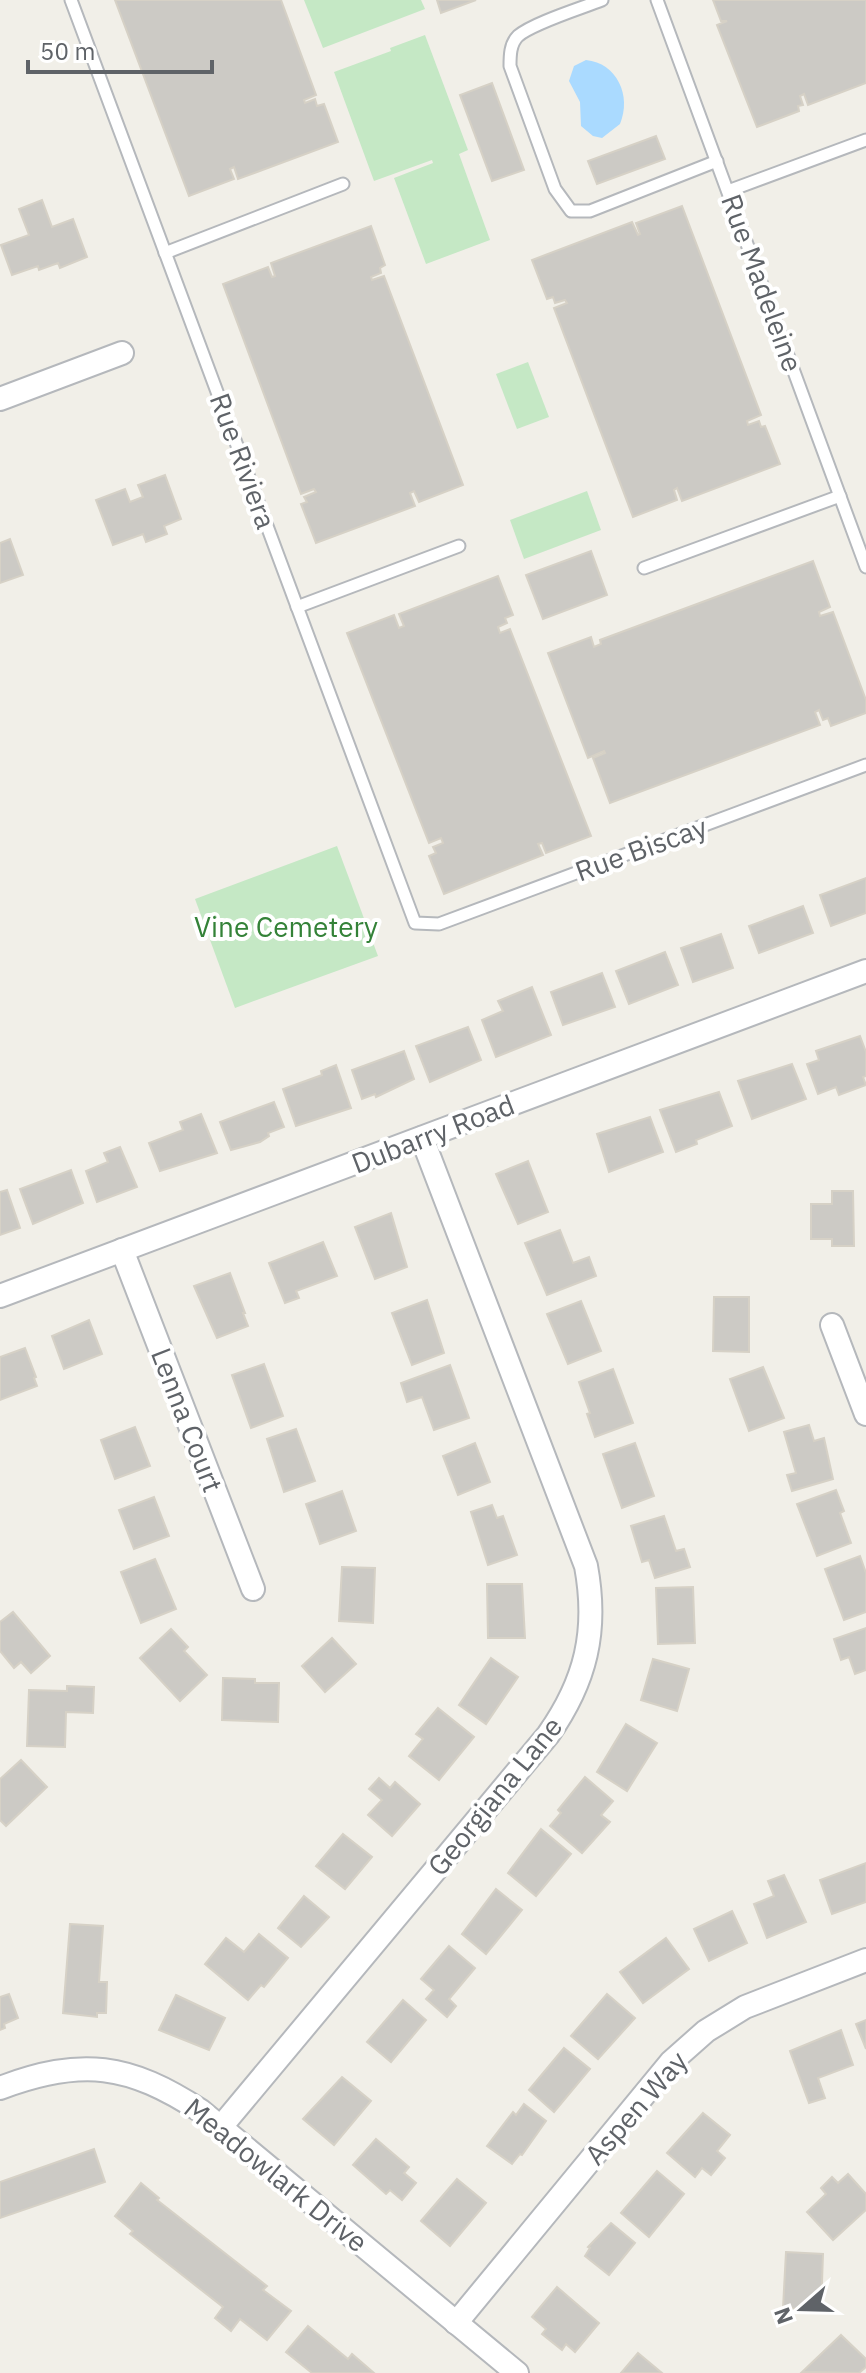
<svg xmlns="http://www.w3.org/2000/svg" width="866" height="2373" viewBox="0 0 866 2373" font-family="'IBM Plex Sans',sans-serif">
<rect width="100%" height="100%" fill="#f1efe8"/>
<g fill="#c5e8c5">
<polygon points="304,0 421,0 425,9 323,48"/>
<polygon points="425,35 468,150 459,154 490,240 426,264 394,178 433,163 432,160 374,181 334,72 391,51 390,48"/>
<polygon points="528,362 549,417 517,429 496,374"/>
<polygon points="587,491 601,530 524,559 510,520"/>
<polygon points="337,846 378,956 235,1008 195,899"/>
</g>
<path fill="#aadaff" d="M 586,60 C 617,63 632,96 620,124 L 602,138 L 593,136 L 581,126 L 580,102 L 569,81 L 574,66 Z"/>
<g fill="#cccac5" stroke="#d6d1c6" stroke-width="2">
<polygon points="115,0 281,0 316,95 304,100 305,103 315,99 317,106 324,104 338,142 238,179 234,167 230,169 234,179 189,196"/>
<polygon points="437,0 476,0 441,13"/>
<polygon points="713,0 866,0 866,83 808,105 804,94 800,96 803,105 798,106 799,111 757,127 717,25 727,21 721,21"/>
<polygon points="492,83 524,170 492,181 460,95"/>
<polygon points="656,136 665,159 597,184 588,161"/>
<polygon points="42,200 52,227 73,219 87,257 60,268 58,263 39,270 38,266 12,275 1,245 29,235 19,209"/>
<polygon points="682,206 761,415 747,421 748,425 759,421 761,427 765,426 780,464 682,501 677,488 674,490 677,500 633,517 554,308 567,303 565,300 555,303 553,297 547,299 532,260 632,222 638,235 640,234 636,223"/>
<polygon points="371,226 385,265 380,268 381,273 371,277 372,280 384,276 463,485 419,502 414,491 410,493 415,506 316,543 301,504 307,502 304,497 316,492 314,489 301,494 223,284 268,267 272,277 275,276 271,263"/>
<polygon points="165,475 181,519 164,526 167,534 146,542 143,534 113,545 96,500 125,489 130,502 143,497 138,485"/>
<polygon points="10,539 23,575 0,583 0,543"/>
<polygon points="591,551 607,595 543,619 526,575"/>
<polygon points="813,561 830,607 819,612 820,616 833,612 866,700 866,713 831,726 828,718 823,720 819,710 815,712 820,725 610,803 593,758 605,753 604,751 588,758 548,653 591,637 594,647 601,644 600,640"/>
<polygon points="498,576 513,615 505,618 507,623 498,627 500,633 510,629 591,836 546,853 542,843 538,844 543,855 444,894 429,856 436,853 433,847 443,843 441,838 429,843 347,633 394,615 399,628 404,626 399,614"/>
<polygon points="866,878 866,913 831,926 820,895"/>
<polygon points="803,906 813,933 759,953 749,926"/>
<polygon points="721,934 733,968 693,982 681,948"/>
<polygon points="665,952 678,985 629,1004 616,971"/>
<polygon points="602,973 615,1007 563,1025 551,992"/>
<polygon points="532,987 551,1035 496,1057 482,1020 503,1011 498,1001"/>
<polygon points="468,1027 481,1060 430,1082 416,1046"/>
<polygon points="860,1036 866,1052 866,1076 863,1077 866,1085 839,1095 836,1087 818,1094 807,1064 819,1060 816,1051"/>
<polygon points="404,1051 414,1079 376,1097 375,1094 362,1099 352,1070"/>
<polygon points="792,1064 806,1099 752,1119 738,1081"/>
<polygon points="336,1065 351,1108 296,1126 283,1089 322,1075 321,1071"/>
<polygon points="719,1092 732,1126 696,1140 697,1144 676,1152 660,1110"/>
<polygon points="274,1102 284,1127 268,1133 269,1136 260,1142 231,1150 220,1122"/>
<polygon points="201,1114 217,1153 160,1171 149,1143 183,1130 180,1122"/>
<polygon points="650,1117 663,1152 609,1172 597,1134"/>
<polygon points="120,1147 137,1187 97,1202 86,1171 108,1162 104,1153"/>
<polygon points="528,1161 548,1212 518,1224 496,1174"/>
<polygon points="71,1170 83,1203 33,1224 20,1189"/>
<polygon points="7,1190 20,1228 0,1235 0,1192"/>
<polygon points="832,1191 853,1191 854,1246 832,1246 832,1239 811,1239 811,1204 832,1204"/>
<polygon points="391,1213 407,1267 375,1279 355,1227"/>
<polygon points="560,1230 573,1263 589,1257 596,1276 547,1295 525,1243"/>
<polygon points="323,1242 337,1276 296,1291 299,1298 285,1303 269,1263"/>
<polygon points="230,1273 245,1313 243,1313 248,1326 217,1338 194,1286"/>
<polygon points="714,1297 749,1297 749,1352 713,1351"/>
<polygon points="427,1300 444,1353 412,1365 392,1313"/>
<polygon points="581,1301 601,1351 568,1364 547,1314"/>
<polygon points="89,1320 102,1354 64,1369 52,1336"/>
<polygon points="25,1348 36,1377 34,1378 37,1386 0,1400 0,1357"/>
<polygon points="264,1364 283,1416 251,1428 232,1375"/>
<polygon points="450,1365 469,1418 434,1430 422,1397 407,1402 401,1383"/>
<polygon points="763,1367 784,1418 749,1431 730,1379"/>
<polygon points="613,1369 633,1423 595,1437 587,1414 590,1413 579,1382"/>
<polygon points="809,1425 814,1441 824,1438 833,1479 792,1491 787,1475 796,1473 784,1432"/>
<polygon points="135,1427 150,1466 115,1479 101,1440"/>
<polygon points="296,1429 315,1481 284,1492 267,1439"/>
<polygon points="475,1443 490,1482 458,1495 443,1456"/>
<polygon points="635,1443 654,1496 622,1508 603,1454"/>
<polygon points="836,1490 844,1511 840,1513 851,1543 817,1556 797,1504"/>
<polygon points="342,1491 356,1531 320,1544 306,1504"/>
<polygon points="154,1497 169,1536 134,1549 119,1510"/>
<polygon points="492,1505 497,1518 503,1516 517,1555 488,1565 471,1512"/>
<polygon points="664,1516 676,1551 684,1549 690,1567 655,1578 649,1560 642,1562 631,1526"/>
<polygon points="860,1556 866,1573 866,1612 844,1620 825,1569"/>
<polygon points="155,1559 176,1609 141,1623 121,1572"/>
<polygon points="342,1567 375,1568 373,1623 339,1621"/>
<polygon points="487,1584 522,1584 525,1638 488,1638"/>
<polygon points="693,1587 695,1643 658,1644 656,1588"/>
<polygon points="13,1612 50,1656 31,1673 21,1662 14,1668 0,1651 0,1622"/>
<polygon points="866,1628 866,1670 855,1674 849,1657 841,1660 834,1639"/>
<polygon points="171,1629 188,1647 184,1651 207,1675 180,1701 140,1658"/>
<polygon points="332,1638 356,1664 325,1692 302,1666"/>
<polygon points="491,1658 518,1677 486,1724 459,1705"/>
<polygon points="653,1659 689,1669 677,1711 641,1700"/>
<polygon points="223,1678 255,1679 255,1683 279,1683 278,1722 222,1720"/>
<polygon points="67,1686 94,1687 93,1713 66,1712 65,1747 27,1746 29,1690 67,1691"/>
<polygon points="438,1708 474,1737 439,1780 409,1756 423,1739 416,1734"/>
<polygon points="626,1724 657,1743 627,1791 597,1772"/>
<polygon points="21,1760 47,1787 6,1826 0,1820 0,1779"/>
<polygon points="585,1777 613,1801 601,1815 610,1822 582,1853 550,1826 561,1813 558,1810"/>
<polygon points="379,1778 390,1788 395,1782 420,1804 392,1836 368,1815 382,1800 369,1789"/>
<polygon points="541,1829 571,1854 536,1896 508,1873"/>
<polygon points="343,1834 372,1857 345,1889 316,1866"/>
<polygon points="866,1863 866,1902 832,1914 820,1880"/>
<polygon points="784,1875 806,1922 767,1938 754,1904 774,1896 768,1881"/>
<polygon points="496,1889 522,1910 486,1954 462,1934"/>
<polygon points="304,1896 329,1917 301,1947 278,1928"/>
<polygon points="732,1911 747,1943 709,1961 694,1929"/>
<polygon points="70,1924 103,1926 99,1982 107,1982 106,2013 97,2013 97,2017 63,2013"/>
<polygon points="259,1934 288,1958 264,1987 261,1985 248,2000 205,1964 226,1938 244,1952"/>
<polygon points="666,1938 689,1969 643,2003 620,1972"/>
<polygon points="449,1946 475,1968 449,1999 456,2006 447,2017 426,1999 434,1990 421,1979"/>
<polygon points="9,1994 18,2018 4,2024 5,2028 0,2030 0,1997"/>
<polygon points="607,1994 635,2018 598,2059 571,2036"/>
<polygon points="176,1995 225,2018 209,2050 159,2030"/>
<polygon points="403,2000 426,2020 391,2062 367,2042"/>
<polygon points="866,2020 866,2049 856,2024"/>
<polygon points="841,2030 853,2065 818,2078 825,2098 809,2103 790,2051"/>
<polygon points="564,2048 590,2069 554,2112 529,2090"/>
<polygon points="342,2077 371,2101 334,2145 303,2119"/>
<polygon points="524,2104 546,2121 522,2155 520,2154 512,2164 487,2146 513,2112 516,2115"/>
<polygon points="703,2113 730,2135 717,2151 725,2158 711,2175 702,2168 695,2177 667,2153"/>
<polygon points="376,2139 409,2167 404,2173 416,2183 402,2200 390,2190 386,2194 353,2165"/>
<polygon points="94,2149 105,2182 0,2218 0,2182"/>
<polygon points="657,2171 684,2194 649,2237 621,2213"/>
<polygon points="848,2174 866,2194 866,2210 833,2240 807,2212 826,2194 821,2188 832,2177 838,2183"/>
<polygon points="457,2179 486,2203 450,2246 421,2221"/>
<polygon points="141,2183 159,2198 157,2200 267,2286 263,2290 291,2311 267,2340 240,2319 231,2331 215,2318 223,2307 130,2234 133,2231 115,2216"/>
<polygon points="611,2223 635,2243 609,2275 585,2256 590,2248 588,2247"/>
<polygon points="786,2252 823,2254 821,2310 783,2308"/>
<polygon points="557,2287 599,2323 575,2352 566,2344 562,2350 542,2334 546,2329 532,2317"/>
<polygon points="308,2326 348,2359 352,2354 374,2373 312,2373 286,2352"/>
<polygon points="841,2335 866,2359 866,2367 859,2373 802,2372"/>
<polygon points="638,2353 662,2373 621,2373"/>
</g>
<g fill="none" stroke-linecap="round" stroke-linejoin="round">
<g stroke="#b5b8bc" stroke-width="15">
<g id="service">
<polyline points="71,0 415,923 439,924 866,765"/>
<path d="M 602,0 C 582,8 533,23 518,36 C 510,44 510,56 510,66 L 555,189 L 571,211 L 590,211 L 717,161"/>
<polyline points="657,0 866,567"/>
<polyline points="728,191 866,140"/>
<polyline points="165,253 343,184"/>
<polyline points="644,568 840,496"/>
<polyline points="297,607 459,546"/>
</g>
</g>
<g stroke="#b5b8bc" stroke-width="26">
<g id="minor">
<polyline points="0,399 122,353"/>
<polyline points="122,1250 253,1589"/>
<polyline points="0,1296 866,971"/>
<polyline points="832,1325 866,1414"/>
<path d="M 0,2088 C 82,2057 129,2064 201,2111 L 517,2373"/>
<path d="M 220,2128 L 548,1735 C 586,1681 598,1631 586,1566 L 422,1138"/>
<polyline points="456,2323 671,2062 706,2031 745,2007 866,1960"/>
</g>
</g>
<use href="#service" stroke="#fff" stroke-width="11"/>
<use href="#minor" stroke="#fff" stroke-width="22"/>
</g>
<g text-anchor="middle" stroke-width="8" stroke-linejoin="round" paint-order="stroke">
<g font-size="28" fill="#5f6368" stroke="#fff">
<text transform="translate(762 283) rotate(70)" y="10">Rue Madeleine</text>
<text transform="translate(243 461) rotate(70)" y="10">Rue Riviera</text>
<text transform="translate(641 849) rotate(-20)" y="10">Rue Biscay</text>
<text transform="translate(433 1134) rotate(-21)" y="10">Dubarry Road</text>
<text transform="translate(187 1420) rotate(69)" y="10">Lenna Court</text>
<text transform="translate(495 1796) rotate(-51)" y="10">Georgiana Lane</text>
<text transform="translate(636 2108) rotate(-49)" y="10">Aspen Way</text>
<text transform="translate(276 2175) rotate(39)" y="10">Meadowlark Drive</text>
</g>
<g font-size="28" fill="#348238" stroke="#fff">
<text x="286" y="937">Vine Cemetery</text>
</g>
</g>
<g transform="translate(802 2309) rotate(250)" stroke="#ffffff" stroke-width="6" paint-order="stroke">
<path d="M0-6L14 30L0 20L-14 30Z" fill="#5f6368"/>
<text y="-12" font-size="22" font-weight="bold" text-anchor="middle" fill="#5f6368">N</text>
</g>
<path d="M28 60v12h184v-12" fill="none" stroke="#5f6368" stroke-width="4"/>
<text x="40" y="60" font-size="24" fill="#5f6368" stroke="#ffffff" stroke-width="6" paint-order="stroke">50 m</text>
</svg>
